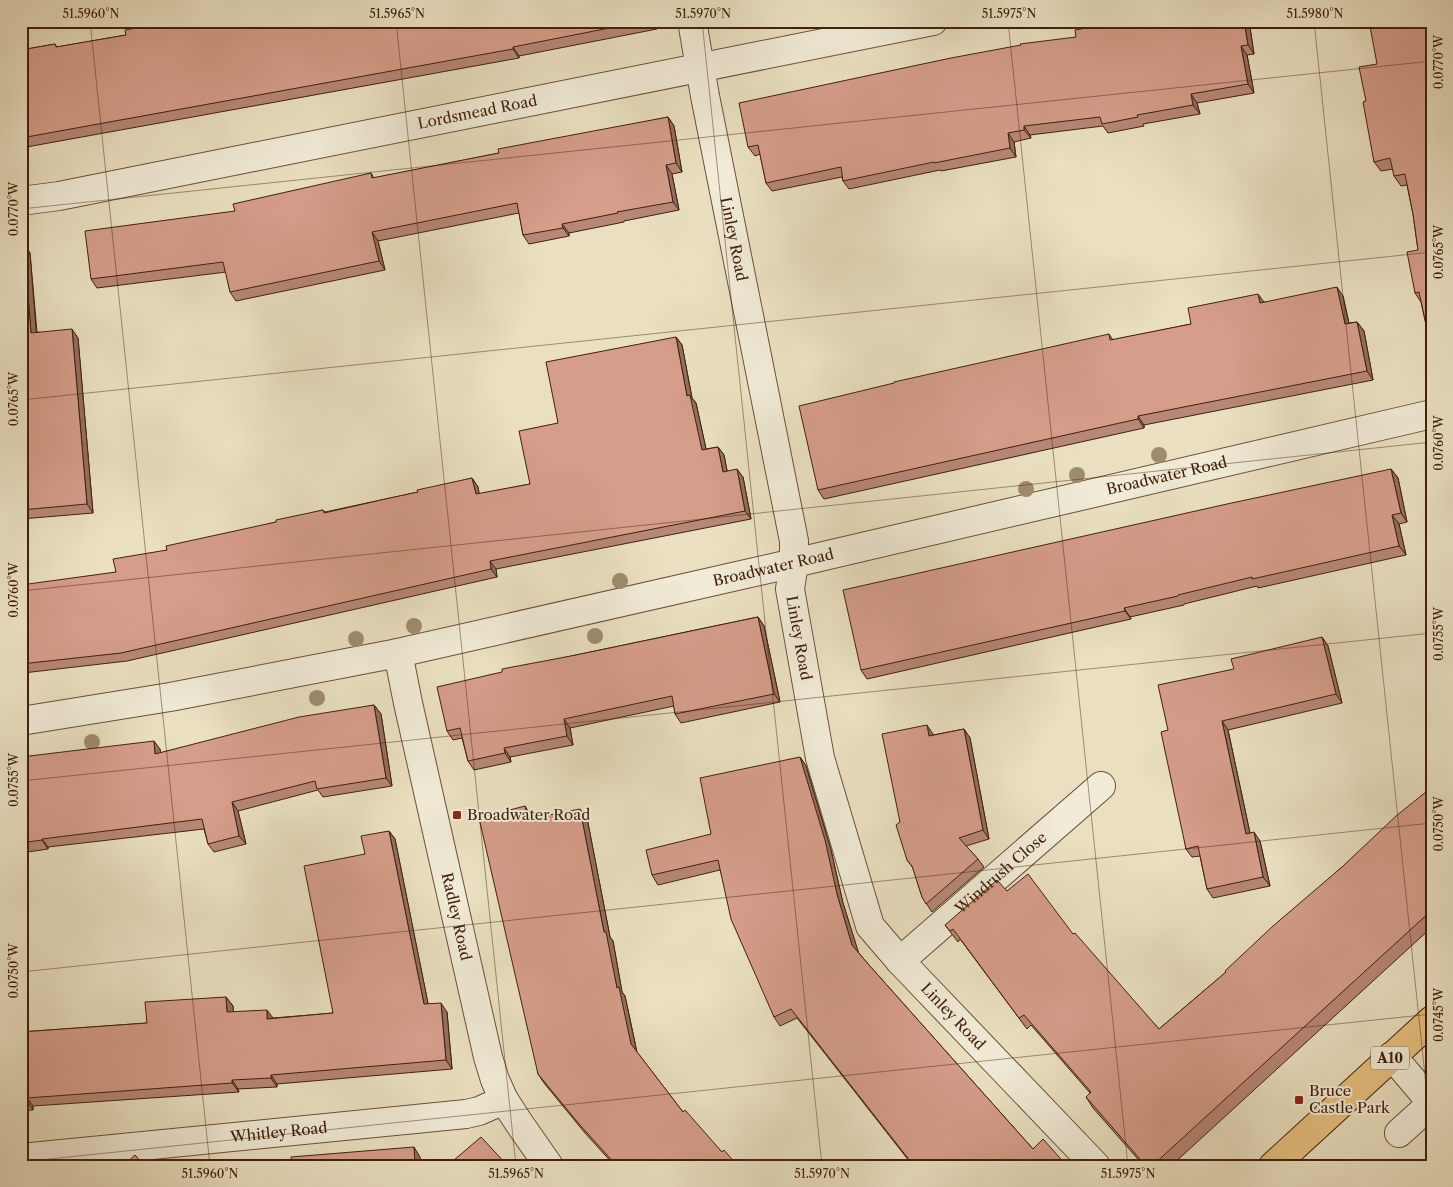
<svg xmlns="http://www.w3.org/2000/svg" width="1453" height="1187" viewBox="0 0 1453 1187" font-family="'Libre Caslon Text',serif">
<rect width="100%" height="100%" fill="#eae0c1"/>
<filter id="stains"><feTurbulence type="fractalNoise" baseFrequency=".004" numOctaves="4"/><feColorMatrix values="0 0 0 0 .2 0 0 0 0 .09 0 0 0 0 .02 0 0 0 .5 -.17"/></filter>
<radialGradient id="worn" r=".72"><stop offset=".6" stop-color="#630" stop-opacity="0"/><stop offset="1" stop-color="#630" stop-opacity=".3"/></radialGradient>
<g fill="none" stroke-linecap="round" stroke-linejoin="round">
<g stroke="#6b5039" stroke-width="30">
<g id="street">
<path id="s1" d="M 692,21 L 705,96 L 794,541 L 794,563 L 790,589 L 820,758 L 870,926 L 900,961 L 1096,1166"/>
<path id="s2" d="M 21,201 L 59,196 L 933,21"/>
<path id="s3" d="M 398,653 L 408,703 L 488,1057 L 495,1080 L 504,1100 L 519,1123 L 549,1166"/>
<path id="s4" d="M 21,721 L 170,697 L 398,653 L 794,563 L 1432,414"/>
<path id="s5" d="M 900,961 L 1101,786"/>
<polyline points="1392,1056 1432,1103"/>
<polyline points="1399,1133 1432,1103"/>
<path id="s6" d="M 21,1158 L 466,1114 L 479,1111 L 504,1100"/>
</g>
</g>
<g stroke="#41200c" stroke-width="30">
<polyline id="highway" points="1273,1166 1432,1020"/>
</g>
<use href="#street" stroke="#f1ebd7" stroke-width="28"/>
<use href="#highway" stroke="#e5c080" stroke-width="28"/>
</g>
<g fill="#9e8c6f">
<circle cx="1159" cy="455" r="8"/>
<circle cx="1077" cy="475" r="8"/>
<circle cx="1026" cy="489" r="8"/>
<circle cx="620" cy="581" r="8"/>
<circle cx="414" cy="626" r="8"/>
<circle cx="595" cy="636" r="8"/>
<circle cx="356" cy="639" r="8"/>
<circle cx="317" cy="698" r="8"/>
<circle cx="92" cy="742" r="8"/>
</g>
<g fill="#b78777" stroke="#41200c">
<polygon points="175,21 655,21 657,29 519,56 519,58 21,148 21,50 55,44 57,47 126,35"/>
<polygon points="1126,21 1249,21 1254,54 1247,55 1254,93 1197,103 1200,114 1143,124 1144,126 1108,133 1103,126 1030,135 1031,138 1014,142 1016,157 941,171 940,170 849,189 843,181 842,177 772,191 766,183 760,154 755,156 748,147 1076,37"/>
<polygon points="1432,21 1432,336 1427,329 1421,302 1415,293 1418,250 1413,214 1407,185 1401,186 1394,176 1393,169 1381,171 1374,162 1366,101 1377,64"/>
<polygon points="668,117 674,126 682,172 672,174 679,210 624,221 624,222 569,233 569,236 529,244 523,235 519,213 378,241 385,270 236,301 230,292 226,272 97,288 91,279 235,211 371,173 374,178 499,153"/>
<polygon points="21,244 24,244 30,253 37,332 78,338 93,513 21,519"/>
<polygon points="1343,296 1349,323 1357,322 1364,331 1373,380 1144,425 1144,428 824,499 818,490 1109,334 1113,340 1191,324 1264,302"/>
<polygon points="676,337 682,345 692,398 696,403 706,449 718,447 724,455 727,471 743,477 751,519 496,569 497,577 127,661 23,673 21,671 21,618 23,618 116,572 167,550 276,522 323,510 325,512 418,492 472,478 478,487 479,494 530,484 558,423"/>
<polygon points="1391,469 1398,478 1407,522 1399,524 1406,555 1294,580 1258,588 1257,586 1184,604 1184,605 1130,617 1131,619 867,679 861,670"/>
<polygon points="758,617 764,626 780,702 681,723 675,714 674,706 570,728 573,745 510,757 511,762 474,770 468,761 462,738 453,740 447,731 502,672 576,655"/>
<polygon points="1322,637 1328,646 1342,703 1228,730 1250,833 1260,841 1270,886 1213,898 1207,889 1200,856 1192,857 1186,849 1168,730"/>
<polygon points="374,705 381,714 392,786 323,797 318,790 238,811 246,844 214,852 208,844 204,829 48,847 48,849 21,853 21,757 160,749 160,753"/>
<polygon points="964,729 970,738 989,839 966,846 978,859 984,867 932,912 922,897 913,868 907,860 900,822 933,734 933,735"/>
<polygon points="800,757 806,766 831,850 843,903 858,952 869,965 1033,1149 1067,1166 913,1166 797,1018 780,1026 774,1017 720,870 658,885 652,875 711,834"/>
<polygon points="1432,787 1432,927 1171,1166 1144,1166 1093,1108 1086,1097 1090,1093 1031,1025 1027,1029 960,939 958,942 945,925 1007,891 1073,934 1159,1029 1226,972 1342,867"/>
<polygon points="531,816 532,819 587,818 610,937 613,941 622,992 625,996 637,1052 683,1112 722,1152 738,1166 615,1166 585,1133 544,1083 538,1074"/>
<polygon points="389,831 395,839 428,1004 447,1012 452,1069 277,1084 277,1087 238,1089 239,1092 33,1106 33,1110 21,1111 21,1032 147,1023 226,997 233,1006 233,1012 273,1018 333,1013 365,854"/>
</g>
<g fill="#956e61" stroke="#41200c">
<polygon points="651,21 655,21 657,29"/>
<polygon points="1244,21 1249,21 1254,54 1248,45"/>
<polygon points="1241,46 1247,55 1254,93 1248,84"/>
<polygon points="513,47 519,56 519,58 513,49"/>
<polygon points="1191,94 1197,103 1200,114 1193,105"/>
<polygon points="668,117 674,126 682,172 676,163"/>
<polygon points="1024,126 1030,135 1031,138 1024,130"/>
<polygon points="1008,133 1014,142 1016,157 1010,148"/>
<polygon points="666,165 672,174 679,210 673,202"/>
<polygon points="562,224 569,233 569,236 563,228"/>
<polygon points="372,232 378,241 385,270 379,261"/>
<polygon points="24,244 30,253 37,342 31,333"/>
<polygon points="1337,287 1343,296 1351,333 1345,324"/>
<polygon points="1258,294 1264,302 1260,303"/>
<polygon points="1357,322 1364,331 1373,380 1367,371"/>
<polygon points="72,329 78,338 93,513 87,504"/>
<polygon points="676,337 682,345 692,398 696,403 708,458 702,450 687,396"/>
<polygon points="1138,416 1144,425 1144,428 1138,419"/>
<polygon points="718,447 724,455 729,480 723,472"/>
<polygon points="737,469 743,477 751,519 745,511"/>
<polygon points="1391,469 1398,478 1407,522 1401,513"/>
<polygon points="472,478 478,487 481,503 476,494"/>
<polygon points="1392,515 1399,524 1406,555 1399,546"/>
<polygon points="490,561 496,569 497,577 491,569"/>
<polygon points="1124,608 1130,617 1131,619 1125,611"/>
<polygon points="758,617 764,626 780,702 774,694"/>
<polygon points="1322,637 1328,646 1342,703 1336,694"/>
<polygon points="374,705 381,714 392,786 386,778"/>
<polygon points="564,719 570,728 573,745 567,736"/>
<polygon points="1222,721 1228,730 1252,843 1246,834"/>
<polygon points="927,725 933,734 935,745 929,736"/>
<polygon points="964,729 970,738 989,839 983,830"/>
<polygon points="154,741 160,749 162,763 155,754"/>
<polygon points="504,748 510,757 511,762 505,753"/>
<polygon points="800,757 806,766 831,850 843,903 859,954 852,945 837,894"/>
<polygon points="232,802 238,811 246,844 239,836"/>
<polygon points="525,806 531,816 534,829 528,819"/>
<polygon points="580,809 587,818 610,937 613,941 622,992 625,996 637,1053 631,1044 617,988 604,932"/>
<polygon points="389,831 395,839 430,1013 424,1004"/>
<polygon points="1254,832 1260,841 1270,886 1263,877"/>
<polygon points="42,839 48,847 48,849 42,840"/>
<polygon points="226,997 233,1006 234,1021 227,1012"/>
<polygon points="441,1003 447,1012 452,1069 446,1060"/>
<polygon points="267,1010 273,1018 267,1019"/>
<polygon points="271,1075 277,1084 277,1087 271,1078"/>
<polygon points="232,1080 238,1089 239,1092 232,1083"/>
<polygon points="27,1098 33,1106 33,1110 27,1101"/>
<polygon points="414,1147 420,1157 421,1166 415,1166"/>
</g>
<g fill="#d59d8a" stroke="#41200c">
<polygon points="175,21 645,21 513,47 513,49 21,138 21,50 55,44 56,47 126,35 125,30"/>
<polygon points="1126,21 1244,21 1248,45 1241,46 1248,84 1191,94 1193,105 1137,115 1138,117 1102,124 1100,117 1024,126 1024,130 1008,133 1010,148 934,163 934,162 843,181 841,167 766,183 758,145 748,147 739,103 951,58 1021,45 1020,44 1076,37 1075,30"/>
<polygon points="1369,21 1432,21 1432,328 1427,329 1419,292 1415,293 1407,252 1418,250 1413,214 1405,174 1394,176 1390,158 1374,162 1363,102 1366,101 1359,67 1377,64"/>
<polygon points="668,117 676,163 666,165 673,202 617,212 618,213 562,224 563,228 523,235 517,203 372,232 379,261 230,292 223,262 91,279 85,231 235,211 233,204 371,173 372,178 499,153 498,149"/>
<polygon points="21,244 24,244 31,333 72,329 87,504 21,510"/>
<polygon points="1337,287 1345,324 1357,322 1367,371 1138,416 1138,419 818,490 799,406 894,383 894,382 1109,334 1110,340 1191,324 1188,308 1258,294 1260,303"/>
<polygon points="676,337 687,396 690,395 702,450 718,447 723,472 737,469 745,511 490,561 491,569 121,653 21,664 21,618 23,618 21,597 21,585 116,572 113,559 167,550 166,546 276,522 276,520 323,510 324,513 390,498 418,492 417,490 472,478 476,494 530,484 519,431 558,423 546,362"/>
<polygon points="1391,469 1401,513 1392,515 1399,546 1288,571 1252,579 1252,577 1178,595 1178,596 1124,608 1125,611 861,670 843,590 1227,504"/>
<polygon points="758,617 774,694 675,714 672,696 564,719 567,736 504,748 505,753 468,761 460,728 447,731 437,687 502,672 502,669 576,655"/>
<polygon points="1322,637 1336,694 1222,721 1246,834 1254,832 1263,877 1207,889 1198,846 1186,849 1161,732 1168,730 1158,685 1234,669 1231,659"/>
<polygon points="374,705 386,778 317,789 315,781 232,802 239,836 208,844 202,819 42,839 42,840 21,843 21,757 154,741 155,754 299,717"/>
<polygon points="927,725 929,736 964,729 983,830 959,838 978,859 926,904 922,897 912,866 907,860 896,825 900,822 882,734"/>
<polygon points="800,757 825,840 837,894 852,945 869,965 1033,1149 1043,1139 1067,1166 914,1166 791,1009 774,1017 731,919 718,860 652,875 646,850 711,834 700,778"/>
<polygon points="1432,787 1432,910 1152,1166 1146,1166 1086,1097 1091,1092 1024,1015 1019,1018 953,929 950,931 945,925 997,880 1007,891 1028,874 1073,934 1075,933 1159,1029 1226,972 1225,971 1273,926 1342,867 1396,816"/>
<polygon points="525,806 528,819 580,809 604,932 606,932 617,988 619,987 631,1044 683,1112 685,1110 722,1152 724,1150 738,1166 617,1166 579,1124 538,1074 479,818"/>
<polygon points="389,831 424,1004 441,1003 446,1060 271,1075 271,1078 232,1080 232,1083 27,1098 27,1101 21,1101 21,1032 147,1023 145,1002 226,997 227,1012 267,1010 267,1019 333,1013 304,866 365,854 361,836"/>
<polygon points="481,1137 508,1166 447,1166"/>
<polygon points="414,1147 415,1166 292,1166 291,1157"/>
<polygon points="135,1155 145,1166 123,1166"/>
</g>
<path fill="none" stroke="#41200c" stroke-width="1" stroke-opacity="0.45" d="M 90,21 L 210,1166M 396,21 L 516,1166M 702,21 L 822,1166M 1008,21 L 1128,1166M 1314,21 L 1432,1142M 21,209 L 1432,61M 21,400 L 1432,252M 21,591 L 1432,442M 21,781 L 1432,633M 21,972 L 1432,823M 21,1162 L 1432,1014"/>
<g fill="#8f2418" stroke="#f1ebd7" stroke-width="2">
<rect x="452" y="810" width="10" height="10" rx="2.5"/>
<rect x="1294" y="1095" width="10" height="10" rx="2.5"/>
</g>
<g text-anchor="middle" stroke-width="4" stroke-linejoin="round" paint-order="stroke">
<rect fill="#f1ebd7" stroke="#765d49" stroke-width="1" x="1371" y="1046.5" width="38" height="23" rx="4"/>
<g font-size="14" font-weight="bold" fill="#41200c">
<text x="1390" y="1063">A10</text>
</g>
<g font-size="15" fill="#41200c" stroke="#f1ebd7">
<text dy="5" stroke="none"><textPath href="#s2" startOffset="465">Lordsmead Road</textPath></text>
<text dy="5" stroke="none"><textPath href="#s1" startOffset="222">Linley Road</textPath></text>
<text dy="5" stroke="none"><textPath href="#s4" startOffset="1172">Broadwater Road</textPath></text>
<text dy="5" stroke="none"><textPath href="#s4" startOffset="768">Broadwater Road</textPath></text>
<text dy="5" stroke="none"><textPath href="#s1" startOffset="628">Linley Road</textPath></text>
<text dy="5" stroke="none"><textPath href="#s5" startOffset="134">Windrush Close</textPath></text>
<text dy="5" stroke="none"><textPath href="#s3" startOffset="270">Radley Road</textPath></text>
<text dy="5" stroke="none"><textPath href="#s1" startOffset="1048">Linley Road</textPath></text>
<text dy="5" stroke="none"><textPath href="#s6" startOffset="259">Whitley Road</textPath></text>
</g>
<g font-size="15" fill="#41200c" stroke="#f1ebd7" text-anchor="start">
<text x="467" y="820">Broadwater Road</text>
<text x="1309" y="1096">Bruce<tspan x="1309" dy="17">Castle Park</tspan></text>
</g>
</g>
<rect width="1453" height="1187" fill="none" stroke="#eae0c1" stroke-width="55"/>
<rect x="28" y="28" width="1398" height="1132" fill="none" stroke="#41200c" stroke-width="2"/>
<g font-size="12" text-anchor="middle" fill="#41200c">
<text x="91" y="18">51.5960°N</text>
<text x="397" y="18">51.5965°N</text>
<text x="703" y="18">51.5970°N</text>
<text x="1009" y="18">51.5975°N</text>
<text x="1315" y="18">51.5980°N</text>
<text transform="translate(1439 62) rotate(-90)" y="4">0.0770°W</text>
<text transform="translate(14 209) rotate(-90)" y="4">0.0770°W</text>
<text transform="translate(1439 252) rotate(-90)" y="4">0.0765°W</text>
<text transform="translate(14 399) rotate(-90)" y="4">0.0765°W</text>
<text transform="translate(1439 443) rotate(-90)" y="4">0.0760°W</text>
<text transform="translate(14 590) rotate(-90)" y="4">0.0760°W</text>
<text transform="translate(1439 634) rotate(-90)" y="4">0.0755°W</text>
<text transform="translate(14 780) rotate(-90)" y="4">0.0755°W</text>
<text transform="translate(1439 824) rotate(-90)" y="4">0.0750°W</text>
<text transform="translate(14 971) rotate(-90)" y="4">0.0750°W</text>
<text transform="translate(1439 1015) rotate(-90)" y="4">0.0745°W</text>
<text x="210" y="1178">51.5960°N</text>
<text x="516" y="1178">51.5965°N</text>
<text x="822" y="1178">51.5970°N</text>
<text x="1128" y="1178">51.5975°N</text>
</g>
<rect width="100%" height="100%" filter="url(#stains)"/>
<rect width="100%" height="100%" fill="url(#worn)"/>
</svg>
